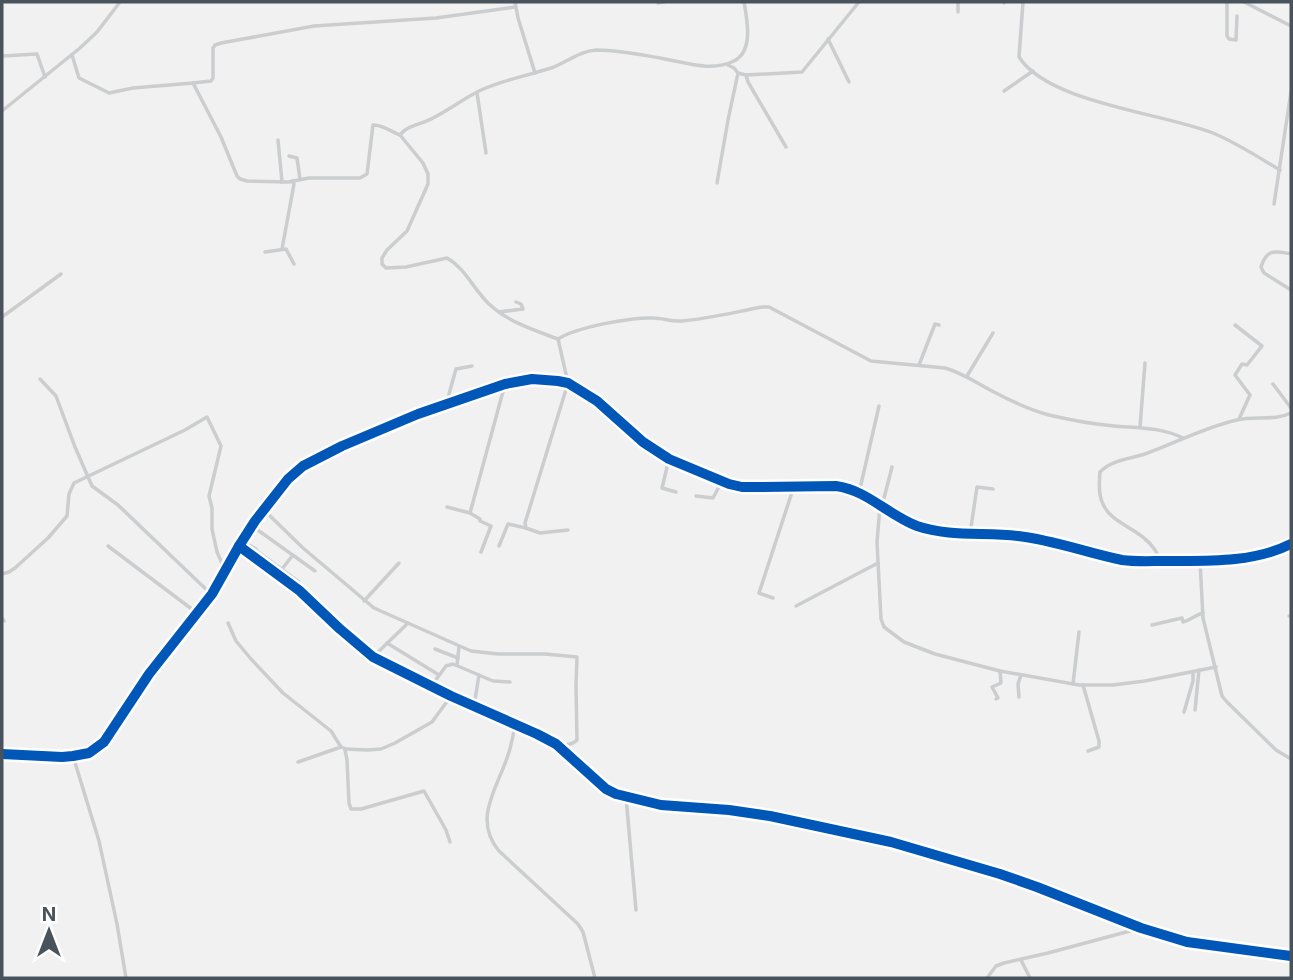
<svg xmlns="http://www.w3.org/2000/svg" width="1293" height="980" viewBox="0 0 1293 980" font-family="Inter,sans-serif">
<rect width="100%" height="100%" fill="#f1f1f1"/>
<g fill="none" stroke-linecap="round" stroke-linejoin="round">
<g stroke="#cbcdcf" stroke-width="3.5">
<polyline points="515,2 518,18 535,73"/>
<polyline points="958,2 958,12"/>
<path d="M 1023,2 L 1019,57 C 1048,103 1163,113 1213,133 C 1237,143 1258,157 1280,170"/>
<polyline points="1227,2 1227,36 1229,39 1236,40 1237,16"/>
<polyline points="1244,2 1291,26"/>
<polyline points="658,3 664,2"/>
<polyline points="1004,3 1004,2"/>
<polyline points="828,39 849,82"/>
<path d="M 72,55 L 79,78 L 109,93 L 133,88 L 193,83 L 221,137 L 237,176 L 240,179 L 247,181 L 288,182 L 309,178 L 360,178 L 367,174 L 373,125 C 381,124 392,132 400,135"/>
<polyline points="2,56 37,54 45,77"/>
<polyline points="728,65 734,68 738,73 746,75 802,72 859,2"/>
<polyline points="746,75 748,82 786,147"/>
<polyline points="193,83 211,81 213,78 213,48 215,45 221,43 314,26 436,18 515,7"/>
<polyline points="1004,91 1033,71"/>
<polyline points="477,93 486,153"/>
<polyline points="2,111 80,48 97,32 120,2"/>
<polyline points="278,140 282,182"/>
<polyline points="289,156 297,158 300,179"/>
<polyline points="717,183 728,120 738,73"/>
<polyline points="1274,204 1291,92"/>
<polyline points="282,249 294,184 292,181"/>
<polyline points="265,252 286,249 294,264"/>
<path d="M 1291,254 C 1275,251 1267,248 1261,267 L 1264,273 L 1291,290"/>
<polyline points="499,312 523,309 521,304 516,302"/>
<polyline points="2,317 61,274"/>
<polyline points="1235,325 1262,346 1247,365 1242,364 1235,375 1250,395 1239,419"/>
<path d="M 558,339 C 577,327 631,317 654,318 C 663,318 671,322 681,321 C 708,319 735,312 762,307 L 769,307 L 871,361 L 945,368 C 963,373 978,384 994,392 C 1011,401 1030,410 1049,415 C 1070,420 1093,424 1114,426 C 1137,428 1161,427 1183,438"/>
<polyline points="919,365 935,324 939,325"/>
<polyline points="967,376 993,333"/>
<polyline points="40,379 56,396 75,447 92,486 118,505 211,594"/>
<polyline points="1273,384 1291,408"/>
<polyline points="450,403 449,394 456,369 472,366"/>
<polyline points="1140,427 1145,363"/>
<polyline points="669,459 662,488 676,492"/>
<polyline points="859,493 879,406"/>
<polyline points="696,496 713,498 722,481"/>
<polyline points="880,506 877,542 881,619 884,627 904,642 935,654 1000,671 1079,685 1113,685 1145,681 1216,667"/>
<polyline points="882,506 892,467"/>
<polyline points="447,507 470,513 480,519 480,521 491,526 481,552"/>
<polyline points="264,510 303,548 374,608 471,651 498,654 545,654 577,657 576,685 577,740 573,743 560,747"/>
<polyline points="470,513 505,384"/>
<polyline points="252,526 315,571"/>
<path d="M 568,530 L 540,533 L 526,528 L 525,523 L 568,383 L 558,339 C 534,330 508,322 489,304 C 474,290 465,268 447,258 L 406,267 L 386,268 L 382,264 L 382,258 L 387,250 L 407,231 L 428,184 L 428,174 L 423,163 L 400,135 C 407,125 423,124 433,118 C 449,110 463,99 479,91 C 502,80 527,76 551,68 C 566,63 579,51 596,50 C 617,50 644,55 665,59 C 687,63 712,72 734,61 C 754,51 747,19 744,2"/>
<polyline points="970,534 977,487 993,489"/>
<polyline points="242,541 256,549 251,555"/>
<polyline points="108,546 197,613"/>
<polyline points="239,546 300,591 340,629 373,657 451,696 537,734 556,744 606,789 616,794 661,805 729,810 770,816 891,842 1000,874 1037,887 1141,928 1187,942 1291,956"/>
<polyline points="499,546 508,524 526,528"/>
<polyline points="255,550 299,582 295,586"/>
<path d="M 1161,561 C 1157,553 1153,545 1145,539 C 1132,527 1110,521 1103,504 C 1098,495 1099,482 1100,472 C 1111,460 1130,459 1145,454 C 1176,443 1205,427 1237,420 C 1255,416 1275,421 1291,413"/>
<polyline points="1200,561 1203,618 1222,696 1227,702 1276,750 1291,759"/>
<polyline points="2,574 9,572 15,568 48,538 67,516 69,494 74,483 185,430 207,417 221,446 209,496 212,508 212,529 217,552 225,570"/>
<polyline points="278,574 293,555"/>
<polyline points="773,598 759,593 794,486"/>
<polyline points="364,601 399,563"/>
<polyline points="796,606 878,563"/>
<polyline points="1289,616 1291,616"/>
<polyline points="2,618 4,621"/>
<polyline points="228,623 236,641 251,659 283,693 331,731 341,747 346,749 367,750 381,749 395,743 432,722 451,696"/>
<path d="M 1152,625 L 1182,618 L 1183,622 C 1191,620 1195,615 1203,613"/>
<polyline points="387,643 439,675"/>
<polyline points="435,649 458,658"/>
<polyline points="373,657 408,623"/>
<polyline points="457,665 459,647"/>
<polyline points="1073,684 1079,632"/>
<polyline points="432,685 446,666 453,664 493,681 510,682"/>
<polyline points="1083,685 1099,741 1099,747 1088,751"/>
<polyline points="1019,697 1018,684 1021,675"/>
<polyline points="996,699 998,698 992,687 1001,683 1000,671"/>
<polyline points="474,706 479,675"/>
<polyline points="1195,710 1199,670"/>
<polyline points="1184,712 1193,681 1193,672"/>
<path d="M 515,725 C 513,736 511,748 507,758 C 496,790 473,820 499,851 L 578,924 L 583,932 L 595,978"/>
<polyline points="345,750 347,760 349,803 351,809 361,809 424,791 446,830 450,842"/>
<path d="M 2,754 L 62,757 L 73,756 L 89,753 L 104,742 L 149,674 L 212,594 L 239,546 L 255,521 L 288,479 L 303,466 L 342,446 L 418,414 L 505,384 L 532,379 L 558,381 L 568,383 L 597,401 L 643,442 L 669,459 L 729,484 L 742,487 L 762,487 L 836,486 C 867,490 888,515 917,526 C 949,537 984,532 1018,536 C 1054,540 1087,553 1122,560 C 1136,562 1151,561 1165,561 C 1207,561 1253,563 1291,544"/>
<polyline points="73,756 99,841 117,924 126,978"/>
<polyline points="298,762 341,747"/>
<polyline points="626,797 636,910"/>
<polyline points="1021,960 1030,978"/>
<polyline points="987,978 996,966 1004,963 1048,953 1141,928"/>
</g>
<g stroke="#fff" stroke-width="15">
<g id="cycleway">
<polyline points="239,546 300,591 340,629 373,657 451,696 537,734 556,744 606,789 616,794 661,805 729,810 770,816 891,842 1000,874 1037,887 1141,928 1187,942 1291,956"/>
<path d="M 2,754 L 62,757 L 73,756 L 89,753 L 104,742 L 149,674 L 212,594 L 239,546 L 255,521 L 288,479 L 303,466 L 342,446 L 418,414 L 505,384 L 532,379 L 558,381 L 568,383 L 597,401 L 643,442 L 669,459 L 729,484 L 742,487 L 762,487 L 836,486 C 867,490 888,515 917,526 C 949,537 984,532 1018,536 C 1054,540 1087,553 1122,560 C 1136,562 1151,561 1165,561 C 1207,561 1253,563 1291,544"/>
</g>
</g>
<use href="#cycleway" stroke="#0057b8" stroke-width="10"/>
</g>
<rect width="1293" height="980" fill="none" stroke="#49535c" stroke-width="7"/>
<g transform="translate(49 931)" stroke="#ffffff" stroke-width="5" paint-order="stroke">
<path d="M0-5L12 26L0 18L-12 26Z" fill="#49535c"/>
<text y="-10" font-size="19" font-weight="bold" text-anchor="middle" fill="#49535c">N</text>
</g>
</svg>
